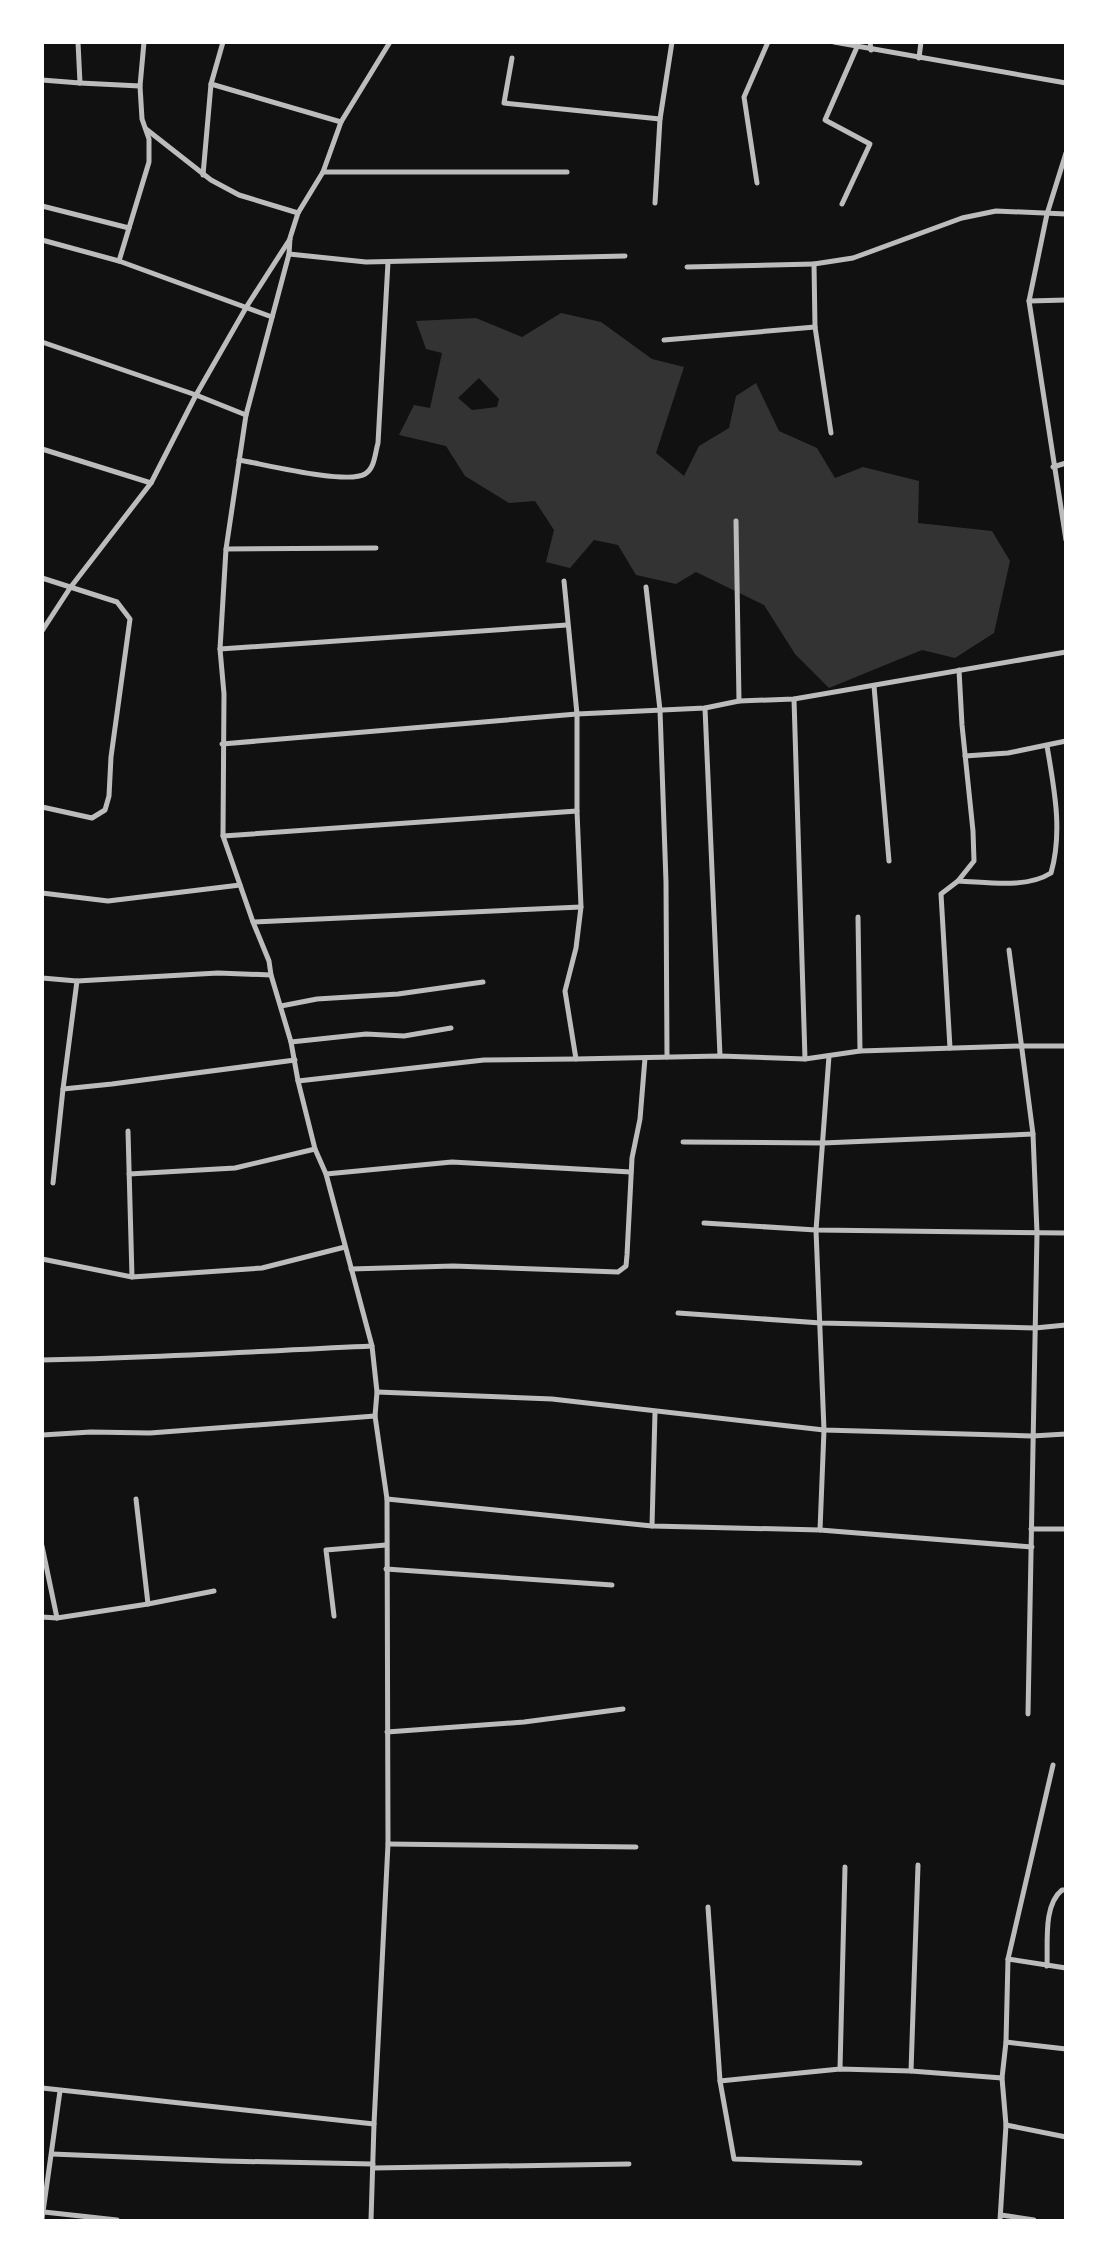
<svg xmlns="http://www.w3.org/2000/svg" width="1108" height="2263" viewBox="0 0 1108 2263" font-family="Raleway,sans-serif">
<rect width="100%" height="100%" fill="#111"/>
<path fill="#333" fill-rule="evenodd" d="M 561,313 L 601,322 L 652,359 L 684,367 L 656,453 L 684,476 L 699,446 L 729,428 L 736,396 L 756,383 L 779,431 L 817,448 L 835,478 L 863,467 L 919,481 L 918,523 L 992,531 L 1010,561 L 994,633 L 955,658 L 922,650 L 829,688 L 795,654 L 764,605 L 696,572 L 676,584 L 636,575 L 618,545 L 594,540 L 570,568 L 546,562 L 554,530 L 535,501 L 509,503 L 465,476 L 446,446 L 399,435 L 414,405 L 430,408 L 442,353 L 426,349 L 416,321 L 476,318 L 522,337 ZM 479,378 L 499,399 L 497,407 L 472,410 L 458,398 Z"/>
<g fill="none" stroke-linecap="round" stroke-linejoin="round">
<g stroke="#bcbcbc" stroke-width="5">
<polyline points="834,42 1066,83"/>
<polyline points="870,42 871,50"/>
<polyline points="512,58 504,103 660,119"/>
<polyline points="919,58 921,42"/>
<polyline points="42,80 80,83 78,42"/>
<polyline points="80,83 140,86"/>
<polyline points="211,84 341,122"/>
<polyline points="146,129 211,180 239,195 298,213"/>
<polyline points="1066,153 1047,214 1029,301 1066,540"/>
<polyline points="323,172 567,172"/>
<polyline points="203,175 211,84 223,42"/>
<polyline points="757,183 744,97 768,42"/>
<polyline points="655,203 660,119 672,42"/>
<polyline points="842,204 870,144 825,120 857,47"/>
<polyline points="42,206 129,228"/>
<polyline points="42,240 119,261 272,317"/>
<polyline points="289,254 366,262 625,256"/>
<polyline points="119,261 149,162 149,139 142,119 140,86 144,42"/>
<polyline points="687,267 814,264"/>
<polyline points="1029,301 1066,300"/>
<polyline points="664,340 815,327"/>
<polyline points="42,342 196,395 246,415"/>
<polyline points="831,433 815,327 814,264 853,258 962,218 996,211 1066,214"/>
<polyline points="42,449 151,483"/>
<path d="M 239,460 C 263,464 347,485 365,474 C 375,468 375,453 378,443 L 388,262"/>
<polyline points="1053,467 1066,463"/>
<polyline points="736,521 739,701"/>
<polyline points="226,549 376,548"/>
<polyline points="42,578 117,602 130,619 111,757 109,796 105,810 92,818 42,807"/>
<polyline points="564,581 577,714 577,811 581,907 576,948 565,991 576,1059 720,1056 805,1059 860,1051 1021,1046 1066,1046"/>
<polyline points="646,587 660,710 666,882 667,1057"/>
<polyline points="42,631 70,588 151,483 196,395 247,306 290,239"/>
<polyline points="220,649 567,625"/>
<polyline points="874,686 889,861"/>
<polyline points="794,699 805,1059"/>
<polyline points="705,708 720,1056"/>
<polyline points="222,744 577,714 705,708 739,701 794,699 1066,652"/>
<polyline points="965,756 1008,753 1066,741"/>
<polyline points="223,836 577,811"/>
<path d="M 958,881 C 987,882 1026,889 1051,873 C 1063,831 1054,788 1047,746"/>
<polyline points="42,893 108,901 240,885"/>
<polyline points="858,917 860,1051"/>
<polyline points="253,922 581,907"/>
<polyline points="1009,950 1033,1134 1037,1233 1028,1714"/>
<polyline points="42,978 77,981 218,973 271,975"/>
<polyline points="281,1006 317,999 398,994 483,982"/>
<polyline points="291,1042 366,1034 404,1036 451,1028"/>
<polyline points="950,1048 941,894 958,881 974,861 973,831 962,725 959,670"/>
<polyline points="298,1081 484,1060 576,1059"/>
<polyline points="63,1089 112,1084 295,1060"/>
<polyline points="128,1131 132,1277"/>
<polyline points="683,1142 823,1143 1033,1134"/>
<polyline points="129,1174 235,1168 315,1149"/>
<polyline points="326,1174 452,1162 631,1172"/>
<polyline points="53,1183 63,1089 77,981"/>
<polyline points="704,1223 816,1230 1066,1233"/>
<polyline points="42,1259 132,1277 262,1268 345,1247"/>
<polyline points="351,1269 453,1266 618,1272 626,1266 627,1255 632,1158 640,1119 645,1058"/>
<polyline points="678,1313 821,1323 1035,1328 1066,1325"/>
<path d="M 42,1360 C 153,1358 262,1351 372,1346"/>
<polyline points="377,1392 552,1399 824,1430 1032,1436 1066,1434"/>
<polyline points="42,1435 91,1432 150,1433 375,1416"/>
<polyline points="387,1499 652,1526 820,1530 1032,1547"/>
<polyline points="652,1526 655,1412"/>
<polyline points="1031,1529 1066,1529"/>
<polyline points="820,1530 824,1430 816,1230 829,1056"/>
<polyline points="42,1546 57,1618"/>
<polyline points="386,1569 612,1585"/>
<polyline points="148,1604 214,1591"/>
<polyline points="334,1616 326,1550 386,1545"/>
<polyline points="42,1617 57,1618 148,1604 136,1499"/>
<polyline points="387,1732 524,1722 623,1709"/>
<polyline points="388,1844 636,1847"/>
<polyline points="708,1907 720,2081 734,2159 860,2163"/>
<polyline points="1008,1959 1053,1765"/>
<path d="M 1047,1966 C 1048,1943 1043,1905 1062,1890 L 1066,1890"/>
<polyline points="1006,2042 1066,2049"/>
<polyline points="840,2069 845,1867"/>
<polyline points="911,2071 918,1865"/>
<polyline points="720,2081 840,2069 911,2071 1002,2078 1006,2042 1008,1959 1066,1968"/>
<polyline points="42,2088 374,2124"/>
<polyline points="1006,2125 1066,2137"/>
<polyline points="52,2154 223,2161 373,2164"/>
<polyline points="373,2168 629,2164"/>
<polyline points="44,2212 117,2220"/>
<polyline points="1001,2215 1034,2220"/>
<polyline points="42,2219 60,2091"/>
<polyline points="371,2220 374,2124 388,1844 387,1499 375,1416 377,1392 372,1346 326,1174 315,1149 298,1081 291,1042 271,975 269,961 253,922 223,836 224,694 220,649 226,549 246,415 289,254 290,238 298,213 323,172 341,122 390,42"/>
<polyline points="1000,2220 1006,2125 1002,2078"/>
</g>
</g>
<rect width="1108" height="2263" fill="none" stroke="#ffffff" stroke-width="88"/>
</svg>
